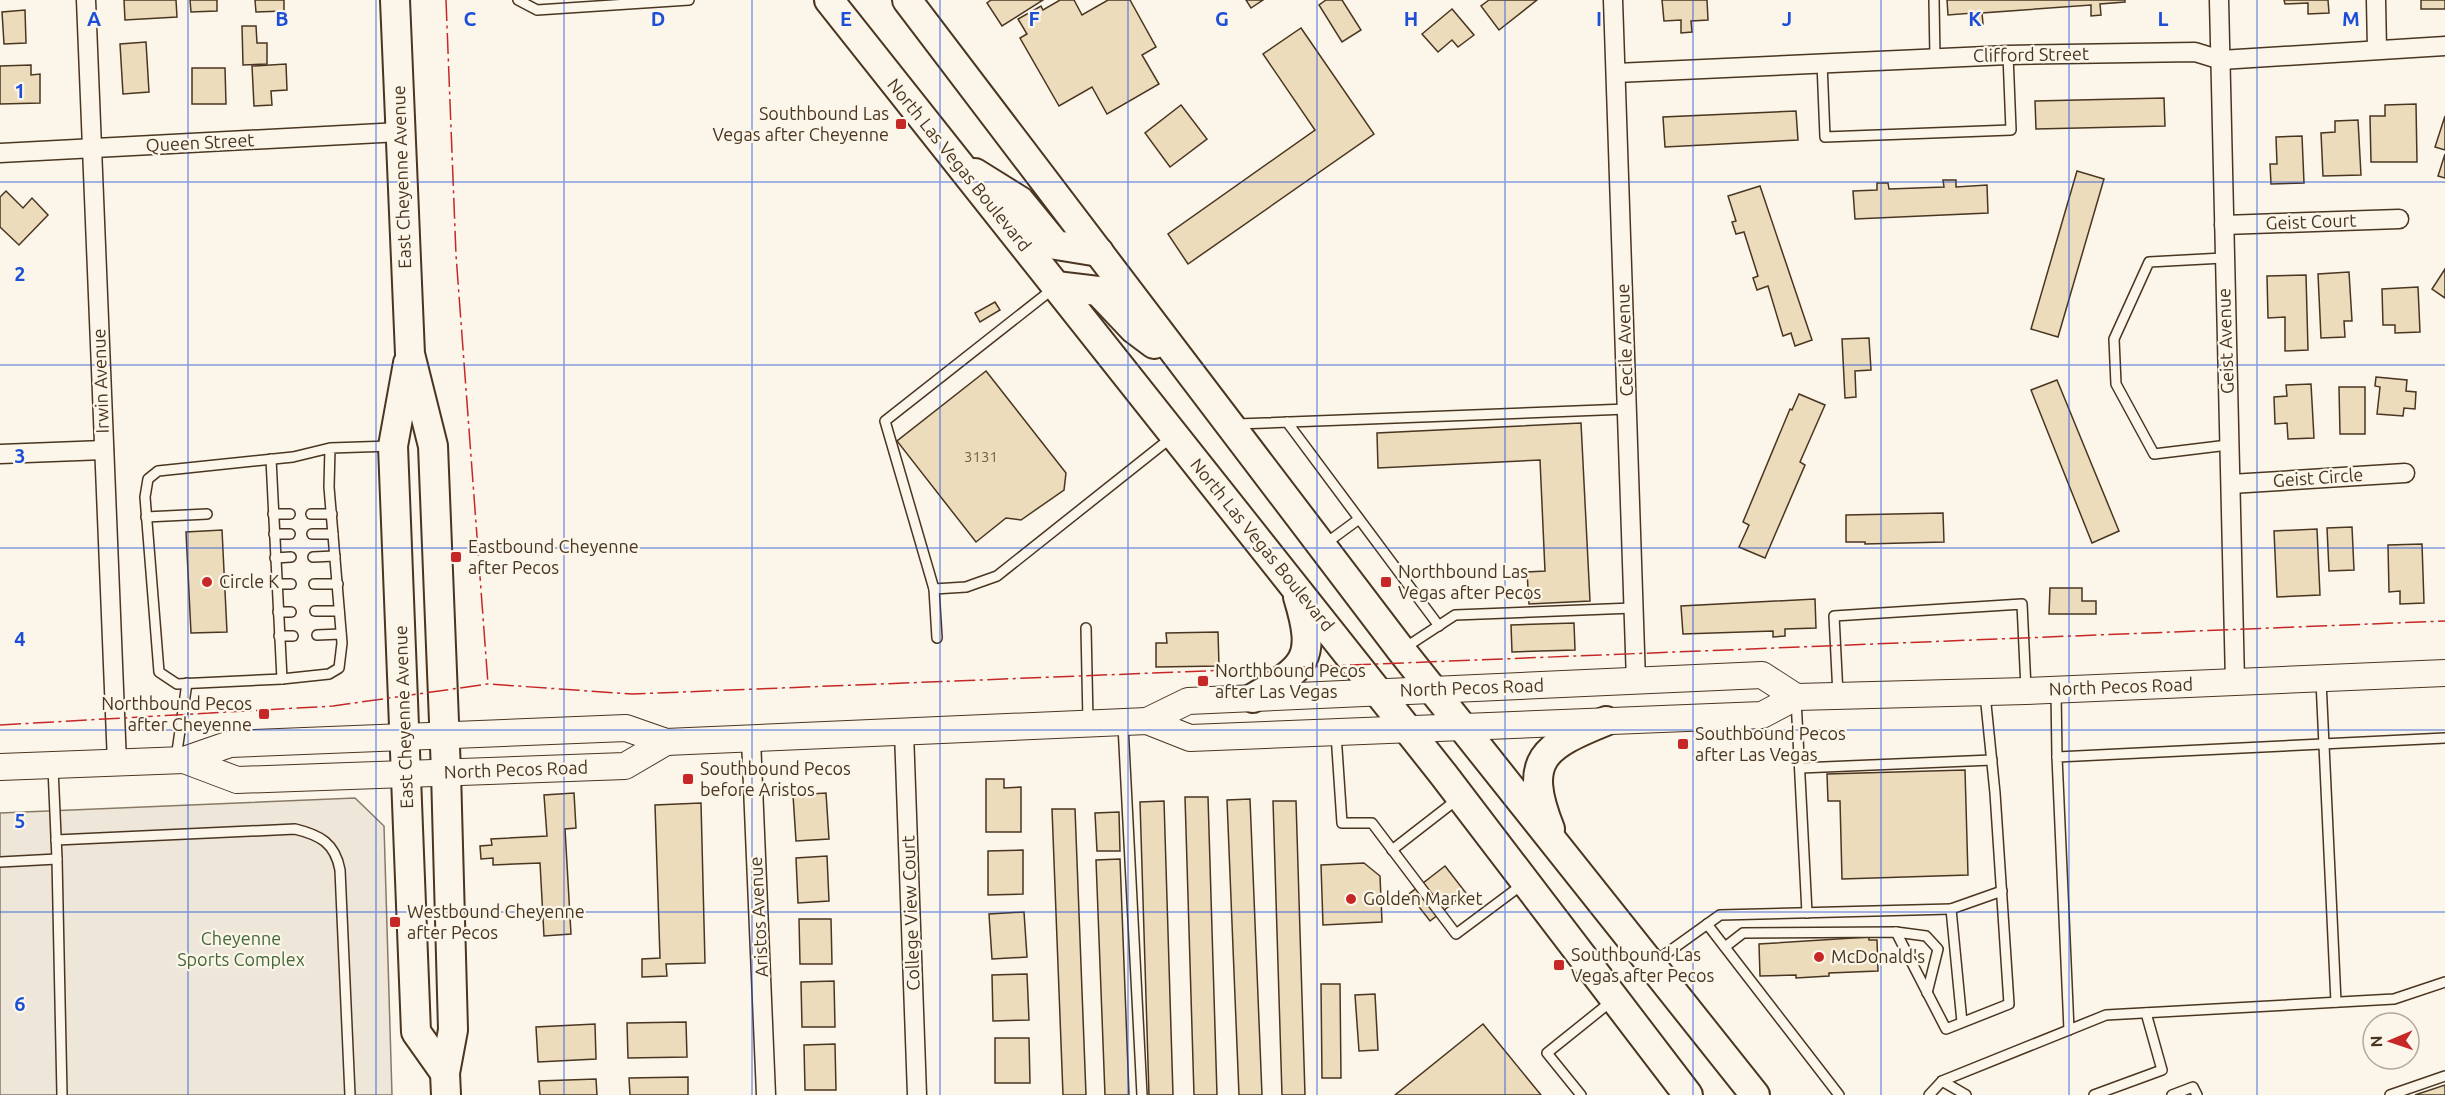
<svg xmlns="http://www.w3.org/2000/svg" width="2445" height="1095" viewBox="0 0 2445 1095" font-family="Ubuntu,sans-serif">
<rect width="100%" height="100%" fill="#fbf6e9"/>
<polygon fill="#ede6d9" stroke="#887966" stroke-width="1.5" points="355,798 384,826 392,1095 0,1095 0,813"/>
<g fill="#ecdcbc" stroke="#4a3520" stroke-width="1.5">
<polygon points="124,0 176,0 177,17 125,20"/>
<polygon points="190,0 217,0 217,11 191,12"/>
<polygon points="255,0 284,0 284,11 256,12"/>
<polygon points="991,0 1043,0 1002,26 987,3"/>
<polygon points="1060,0 1074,0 1082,15 1108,0 1130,0 1156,47 1142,55 1159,84 1107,114 1092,87 1059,106 1020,38 1027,34 1018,19 1041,6 1043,10"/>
<polygon points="1246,0 1263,0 1251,8"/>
<polygon points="1326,0 1342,0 1361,30 1342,42 1319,5"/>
<polygon points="1489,0 1537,0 1499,30 1481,6"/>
<polygon points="1662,0 1707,0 1708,20 1691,21 1692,32 1681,33 1681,20 1664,21"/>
<polygon points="1947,0 2125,0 2125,2 2100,4 2101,15 2091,16 2091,5 1982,13 1983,24 1974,24 1973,13 1948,15"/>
<polygon points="2284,0 2328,0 2329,13 2308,14 2308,3 2285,4"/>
<rect x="2421" y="0" width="24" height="9"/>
<polygon points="1452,9 1474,35 1458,47 1452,40 1438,52 1422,34"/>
<polygon points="25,10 26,43 4,44 2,12"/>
<polygon points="242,26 256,26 257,43 267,43 267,64 243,65"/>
<polygon points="1301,28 1374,134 1188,264 1168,234 1315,130 1263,54"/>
<polygon points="146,42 149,92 123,94 120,44"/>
<polygon points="286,64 287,90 271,91 272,105 254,106 252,66"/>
<polygon points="31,65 31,75 40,74 40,103 0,104 0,66"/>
<polygon points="192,68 225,68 226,104 192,104"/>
<polygon points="2164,98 2165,126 2036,129 2035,101"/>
<polygon points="2416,104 2417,162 2371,162 2370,116 2385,116 2385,105"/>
<polygon points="1181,105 1207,139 1170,167 1145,133"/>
<polygon points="1796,111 1798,140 1665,147 1663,117"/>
<polygon points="2445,116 2445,150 2435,147"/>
<polygon points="2358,120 2361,175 2323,176 2321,133 2335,132 2335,121"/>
<polygon points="2302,136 2304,183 2271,184 2270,164 2277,164 2276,137"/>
<polygon points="2445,154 2445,178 2438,176"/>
<polygon points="2077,171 2104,179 2058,337 2031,329"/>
<polygon points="1943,180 1956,180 1956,187 1987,185 1988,213 1855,219 1853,191 1877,190 1877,183 1888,183 1889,189 1944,187"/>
<polygon points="1760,186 1812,340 1795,346 1791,333 1783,336 1768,286 1757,290 1753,278 1758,276 1744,232 1736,234 1732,222 1736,221 1728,196"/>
<polygon points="6,191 23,208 32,198 48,215 19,245 0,227 0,197"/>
<polygon points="2445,269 2445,298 2432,289"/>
<polygon points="2349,272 2352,321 2344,321 2345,337 2321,338 2318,274"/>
<polygon points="2306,275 2308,350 2285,351 2285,317 2268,318 2267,276"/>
<polygon points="2418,287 2420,332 2395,333 2395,325 2383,325 2382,289"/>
<polygon points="995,302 1000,310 980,322 975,313"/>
<polygon points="1869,338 1871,370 1855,371 1856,397 1845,398 1842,339"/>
<polygon points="986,371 1066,473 1064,490 1021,520 1006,518 976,542 897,441"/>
<polygon points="2376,377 2407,380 2406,391 2416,392 2415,409 2404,408 2403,416 2377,414 2380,387 2375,386"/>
<polygon points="2057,380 2119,531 2092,543 2031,390"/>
<polygon points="2311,384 2314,438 2288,439 2287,423 2275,424 2274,397 2287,396 2286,385"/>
<polygon points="2339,387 2365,387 2365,434 2340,434"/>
<polygon points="1799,394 1825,405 1800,462 1805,465 1765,558 1739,547 1749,525 1743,522 1790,409 1792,410"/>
<polygon points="1581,423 1590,601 1529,604 1527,572 1545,571 1540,460 1378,468 1377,433"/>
<polygon points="1943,513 1944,542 1865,544 1865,542 1846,542 1846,515"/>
<polygon points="2352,527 2354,570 2329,571 2327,528"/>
<polygon points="2317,529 2320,595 2277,597 2274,531"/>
<polygon points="222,530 227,632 191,633 186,532"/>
<polygon points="2422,544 2424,603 2400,604 2400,591 2389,592 2388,545"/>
<polygon points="2050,588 2082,588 2082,601 2096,601 2096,614 2049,614"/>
<polygon points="1815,599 1816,628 1785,629 1785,636 1773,637 1773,631 1683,634 1681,606"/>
<polygon points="1574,623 1575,650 1512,652 1511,625"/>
<polygon points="1218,632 1219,666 1156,667 1156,643 1167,643 1166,633"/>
<polygon points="1965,770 1968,875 1842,879 1840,801 1828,801 1827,774"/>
<polygon points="986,779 1004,779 1004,788 1021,787 1021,832 986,832"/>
<polygon points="574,793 576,828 565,829 571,934 544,936 540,863 493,865 493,858 481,859 480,846 492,845 491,839 547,836 544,795"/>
<polygon points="826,793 829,839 796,841 793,795"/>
<polygon points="1185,797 1208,797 1217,1095 1194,1095"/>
<polygon points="1250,799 1262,1095 1239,1095 1227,800"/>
<polygon points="1164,801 1173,1095 1149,1095 1140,802"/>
<polygon points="1273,801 1296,801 1305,1095 1282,1095"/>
<polygon points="701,803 705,963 666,964 667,976 642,977 642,959 660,958 655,805"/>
<polygon points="1052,809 1075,809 1086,1095 1063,1095"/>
<polygon points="1119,812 1120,851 1097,851 1095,813"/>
<polygon points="1023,850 1023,894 988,895 988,851"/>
<polygon points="827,856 829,901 798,903 796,858"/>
<polygon points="1120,859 1129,1095 1105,1095 1096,860"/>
<polygon points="1364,863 1380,876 1382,922 1323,925 1321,865"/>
<polygon points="1445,866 1466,893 1430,921 1409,894"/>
<polygon points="1024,912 1027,957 992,959 989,914"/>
<polygon points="799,919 831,919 832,964 800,964"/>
<polygon points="1869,937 1869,940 1877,940 1878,971 1829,973 1829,976 1796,978 1796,975 1760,976 1759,944"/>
<polygon points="1027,974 1029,1020 993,1021 992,975"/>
<polygon points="834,981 835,1027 802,1027 801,982"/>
<polygon points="1321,984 1340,984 1341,1078 1322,1078"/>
<polygon points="1375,994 1378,1050 1359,1051 1355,995"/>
<polygon points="686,1022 687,1057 628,1058 627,1023"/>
<polygon points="595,1024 596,1059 538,1062 536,1027"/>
<polygon points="1483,1024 1541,1095 1395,1095"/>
<polygon points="995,1038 1029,1038 1030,1083 995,1083"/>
<polygon points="835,1044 836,1090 805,1090 804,1045"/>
<polygon points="688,1077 688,1095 630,1095 629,1078"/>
<polygon points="596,1079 597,1095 540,1095 539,1081"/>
<polygon points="2445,1085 2445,1095 2415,1095"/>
</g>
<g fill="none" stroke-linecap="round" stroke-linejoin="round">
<g stroke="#4a3520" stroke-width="12">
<g id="lane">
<polyline points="518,0 537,10 689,0"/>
<polyline points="1934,0 1935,58"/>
<polyline points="1822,63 1825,137 2011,130 2008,55"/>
<polyline points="2223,258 2149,262 2114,339 2116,384 2154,454 2228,445"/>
<polyline points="1287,422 1439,626"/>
<polyline points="1237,424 1627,409"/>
<polyline points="330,448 329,487 342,643 339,668 329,674 282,679 177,684 159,672 145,497 148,479 158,471 293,457 330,448 391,446"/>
<polyline points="271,459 282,679"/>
<polyline points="273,514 290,514"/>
<polyline points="311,514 332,514"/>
<polyline points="146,517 207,514"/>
<polyline points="274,534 290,534"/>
<polyline points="312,534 333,534"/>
<polyline points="1325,544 1359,519"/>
<polyline points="313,557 335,556"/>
<polyline points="275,558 291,557"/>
<polyline points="277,584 291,584"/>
<polyline points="314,584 338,584"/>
<polyline points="934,589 966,587 997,576 1172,437"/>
<polyline points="315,611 339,611"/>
<polyline points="278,612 291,612"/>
<polyline points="1086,628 1088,721"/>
<polyline points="317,635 341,634"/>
<polyline points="279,636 293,636"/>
<polyline points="937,638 934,589 885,421 1054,288"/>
<polyline points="1403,649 1455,615 1633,608"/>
<polyline points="2321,681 2336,1002"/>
<polyline points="2056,691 2057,757"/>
<polyline points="1838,695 1834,616 2022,604 2026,689"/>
<polyline points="1796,699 1807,913"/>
<polyline points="1123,725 1142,1095"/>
<polyline points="1336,734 1342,823 1372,823 1456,934 1523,884"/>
<polyline points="176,758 187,683"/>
<polyline points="53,768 57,859 62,1095"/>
<polyline points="1800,768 1992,760"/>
<path d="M 56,840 L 295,829 C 320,835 335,843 340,870 L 350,1095"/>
<polyline points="1392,850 1459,798"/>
<polyline points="0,862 57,859"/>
<polyline points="1707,924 1839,1095"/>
<polyline points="1896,932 1926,936 1938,949 1927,993"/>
<polyline points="1725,947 1743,933 1896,932 1946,1029 2009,1004 1995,793 1985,694"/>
<polyline points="1653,963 1720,915 1951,909"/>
<polyline points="1962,1022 1951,909 2002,891"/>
<polyline points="2069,1030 2057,757 2445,738"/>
<polyline points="1942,1081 1966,1095"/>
<polyline points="1581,1095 1547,1053 1613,1000"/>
<polyline points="1929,1095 1942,1081 2106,1015 2394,999 2445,982"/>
<polyline points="2094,1095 2162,1070 2146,1013"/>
<polyline points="2172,1095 2193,1087 2197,1095"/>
<polyline points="2390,1095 2445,1076"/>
</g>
</g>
<g stroke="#4a3520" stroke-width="21">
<g id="street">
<polyline points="86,0 117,763"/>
<polyline points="1613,0 1636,681"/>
<polyline points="2219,0 2235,682"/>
<polyline points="2376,0 2377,49"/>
<polyline points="1616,73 2008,55 2195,52 2221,60 2445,46"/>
<polyline points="0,153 400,132"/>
<polyline points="2224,225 2399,219"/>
<polyline points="0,454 104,450"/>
<polyline points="2231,484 2405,473"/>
<polyline points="904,732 917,1095"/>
<polyline points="751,739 766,1095"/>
</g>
</g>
<g stroke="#4a3520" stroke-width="28">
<g id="secondary">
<polyline points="1147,721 1188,701 1762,675 1796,697"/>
<polyline points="184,760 237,780 625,766 666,742"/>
<polyline points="0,767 184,760 230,744 626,728 666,742 1147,721 1190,738 1762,715 1796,697 2026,691 2445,673"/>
</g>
</g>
<g stroke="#4a3520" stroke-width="32">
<g id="primary">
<polyline points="395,0 410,354 433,446 446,772 453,1030 445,1073 446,1095"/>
<polyline points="829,0 1443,774 1688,1095"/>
<polyline points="907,0 1401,650 1755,1095"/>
<polyline points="975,173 1020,201 1056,245 1099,252"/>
<polyline points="1056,286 1098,291 1134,329 1154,344"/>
<polyline points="408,363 393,446 416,1032 445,1073"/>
<path d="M 1253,698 C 1306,667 1317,659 1298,597"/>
<path d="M 1550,829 C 1522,759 1544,746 1606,721"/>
</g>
</g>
<use href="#lane" stroke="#fbf6e9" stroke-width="9"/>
<use href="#street" stroke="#fbf6e9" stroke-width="18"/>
<use href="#secondary" stroke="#fbf6e9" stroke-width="26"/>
<use href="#primary" stroke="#fbf6e9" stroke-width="28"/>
<g stroke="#c62828" stroke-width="1.5" stroke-dasharray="21 4.5 3 4.5" stroke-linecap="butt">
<polyline points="446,0 456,255 488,684"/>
<polyline points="0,725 333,706 488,684 632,694 2445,621"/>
</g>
</g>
<path fill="none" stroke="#1d4ed8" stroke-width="1.5" stroke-opacity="0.55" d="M 188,0 L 188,1095M 376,0 L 376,1095M 564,0 L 564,1095M 752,0 L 752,1095M 940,0 L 940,1095M 1128,0 L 1128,1095M 1317,0 L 1317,1095M 1505,0 L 1505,1095M 1693,0 L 1693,1095M 1881,0 L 1881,1095M 2069,0 L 2069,1095M 2257,0 L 2257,1095M 0,182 L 2445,182M 0,365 L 2445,365M 0,548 L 2445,548M 0,730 L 2445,730M 0,912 L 2445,912"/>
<g fill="#c62828" stroke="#fbf6e9" stroke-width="2">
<rect x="895" y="118" width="12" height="12" rx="3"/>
<rect x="450" y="551" width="12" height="12" rx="3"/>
<circle cx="207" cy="582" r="6"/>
<rect x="1380" y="576" width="12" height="12" rx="3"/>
<rect x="1197" y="675" width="12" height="12" rx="3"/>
<rect x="258" y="708" width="12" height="12" rx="3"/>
<rect x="1677" y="738" width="12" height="12" rx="3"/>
<rect x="682" y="773" width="12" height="12" rx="3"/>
<circle cx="1351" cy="899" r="6"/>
<rect x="389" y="916" width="12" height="12" rx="3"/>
<circle cx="1819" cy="957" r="6"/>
<rect x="1553" y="959" width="12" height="12" rx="3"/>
</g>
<g text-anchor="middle" stroke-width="4.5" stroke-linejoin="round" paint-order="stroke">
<g font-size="15" fill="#725f47">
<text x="981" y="462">3131</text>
</g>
<g font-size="18" fill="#4a3520" stroke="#fbf6e9">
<text transform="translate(2031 55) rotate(-1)" y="6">Clifford Street</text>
<text transform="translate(200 143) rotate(-3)" y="6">Queen Street</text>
<text transform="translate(959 165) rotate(51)" y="6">North Las Vegas Boulevard</text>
<text transform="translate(402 177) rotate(-92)" y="6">East Cheyenne Avenue</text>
<text transform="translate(2311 222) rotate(-2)" y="6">Geist Court</text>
<text transform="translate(1625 340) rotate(-92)" y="6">Cecile Avenue</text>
<text transform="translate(2226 341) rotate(-92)" y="6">Geist Avenue</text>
<text transform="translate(101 381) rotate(-92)" y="6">Irwin Avenue</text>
<text transform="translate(2318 478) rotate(-4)" y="6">Geist Circle</text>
<text transform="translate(1262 545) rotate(51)" y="6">North Las Vegas Boulevard</text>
<text transform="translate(2121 687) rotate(-2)" y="6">North Pecos Road</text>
<text transform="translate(1472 688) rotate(-2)" y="6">North Pecos Road</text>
<text transform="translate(404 717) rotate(-92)" y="6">East Cheyenne Avenue</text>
<text transform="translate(516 770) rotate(-2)" y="6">North Pecos Road</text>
<text transform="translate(911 913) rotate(-92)" y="6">College View Court</text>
<text transform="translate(759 917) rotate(-93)" y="6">Aristos Avenue</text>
</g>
<g font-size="18" fill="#4a3520" stroke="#fbf6e9" text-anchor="start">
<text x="889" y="120" text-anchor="end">Southbound Las<tspan x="889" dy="21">Vegas after Cheyenne</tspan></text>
<text x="468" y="553">Eastbound Cheyenne<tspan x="468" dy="21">after Pecos</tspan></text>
<text x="1398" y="578">Northbound Las<tspan x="1398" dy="21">Vegas after Pecos</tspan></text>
<text x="219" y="588">Circle K</text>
<text x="1215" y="677">Northbound Pecos<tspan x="1215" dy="21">after Las Vegas</tspan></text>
<text x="252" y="710" text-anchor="end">Northbound Pecos<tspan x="252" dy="21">after Cheyenne</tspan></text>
<text x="1695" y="740">Southbound Pecos<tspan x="1695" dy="21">after Las Vegas</tspan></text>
<text x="700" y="775">Southbound Pecos<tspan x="700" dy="21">before Aristos</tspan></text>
<text x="1363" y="905">Golden Market</text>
<text x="407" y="918">Westbound Cheyenne<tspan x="407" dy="21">after Pecos</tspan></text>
<text x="1571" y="961">Southbound Las<tspan x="1571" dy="21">Vegas after Pecos</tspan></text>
<text x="1831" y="963">McDonald's</text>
</g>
<g font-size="18" fill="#436837" stroke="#fbf6e9">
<text x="241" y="945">Cheyenne<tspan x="241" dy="21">Sports Complex</tspan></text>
</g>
</g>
<g font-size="20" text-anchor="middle" font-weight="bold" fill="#1d4ed8" stroke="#fbf6e9" stroke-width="4.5" stroke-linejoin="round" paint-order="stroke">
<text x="94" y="26">A</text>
<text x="282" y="26">B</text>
<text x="470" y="26">C</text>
<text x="658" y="26">D</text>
<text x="846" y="26">E</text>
<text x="1034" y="26">F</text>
<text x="1222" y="26">G</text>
<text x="1411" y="26">H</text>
<text x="1599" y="26">I</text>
<text x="1787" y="26">J</text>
<text x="1975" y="26">K</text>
<text x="2163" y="26">L</text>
<text x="2351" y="26">M</text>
<text x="20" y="98">1</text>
<text x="20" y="281">2</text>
<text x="20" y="463">3</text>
<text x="20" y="646">4</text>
<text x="20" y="828">5</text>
<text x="20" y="1011">6</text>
</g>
<g transform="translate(2391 1041) rotate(268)"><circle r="28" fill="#fbf6e9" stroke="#b4a999" stroke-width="1.5"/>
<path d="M0-4.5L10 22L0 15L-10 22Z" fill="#c62828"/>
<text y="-9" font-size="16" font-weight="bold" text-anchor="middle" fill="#4a3520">N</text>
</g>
</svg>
